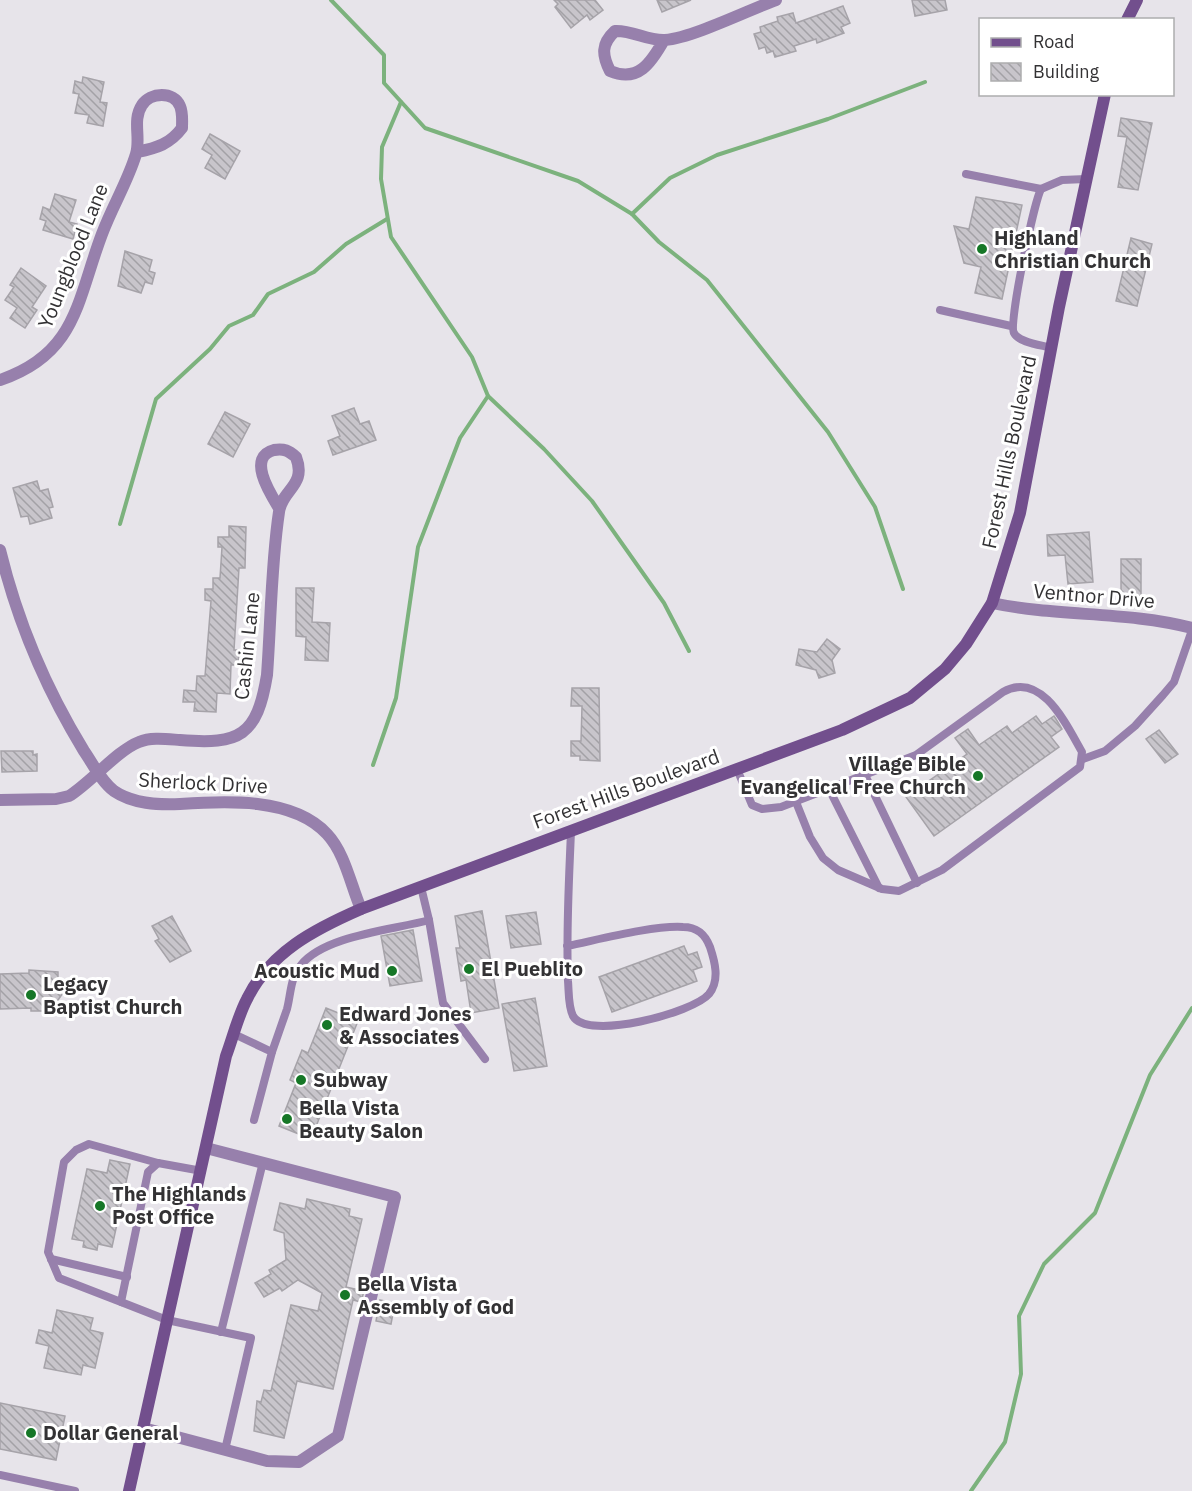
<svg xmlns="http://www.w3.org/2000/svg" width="1192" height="1491" viewBox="0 0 1192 1491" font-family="'IBM Plex Sans',sans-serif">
<defs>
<pattern id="building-back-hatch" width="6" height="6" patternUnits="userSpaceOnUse" patternTransform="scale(1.5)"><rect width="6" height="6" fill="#c8c5cb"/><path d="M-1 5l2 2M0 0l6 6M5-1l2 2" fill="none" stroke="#a3a1a6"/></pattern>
</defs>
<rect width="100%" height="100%" fill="#e7e4ea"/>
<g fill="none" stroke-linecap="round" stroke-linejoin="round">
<g stroke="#7cb27d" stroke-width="4">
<polyline points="331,0 384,55 384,83 425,128 578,181 632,214 659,242 707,280 828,432 875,507 903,589"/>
<polyline points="401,102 382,147 381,179 391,237 472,357 488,396 544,449 592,501 664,603 689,651"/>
<polyline points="632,214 670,178 717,155 828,119 925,82"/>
<polyline points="120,524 156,399 210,349 229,326 253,315 268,294 314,272 346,244 387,219"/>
<polyline points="373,765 396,698 418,547 460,438 488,396"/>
<polyline points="971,1491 1005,1442 1021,1374 1019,1316 1044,1264 1095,1213 1150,1075 1192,1008"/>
</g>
</g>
<g fill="url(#building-back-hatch)" stroke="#a6a3a9" stroke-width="1.5">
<polygon points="554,0 595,0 603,10 590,20 587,15 571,28 555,7 558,4"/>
<polygon points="657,0 691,0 662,12"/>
<polygon points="912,0 945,0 947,10 915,16"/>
<polygon points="843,6 850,23 841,27 844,33 817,43 816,39 794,46 796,51 775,57 773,51 767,53 765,47 759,49 754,34 761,32 760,27 778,21 777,17 793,13 796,23"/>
<polygon points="83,77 104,82 100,102 107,103 103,126 87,123 89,115 75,113 79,94 73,93 75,81 82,83"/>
<polygon points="1121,118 1152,123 1138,190 1118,187 1127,137 1118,136"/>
<polygon points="210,134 240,151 225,179 205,168 212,155 202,149"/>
<polygon points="55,194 76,200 69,222 77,224 73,239 43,230 46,221 40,219 43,207 50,210"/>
<polygon points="976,197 1022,205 1002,299 975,293 981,267 964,263 954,226 969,229"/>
<polygon points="1131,238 1152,244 1137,306 1116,301"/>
<polygon points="125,251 152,260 149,271 155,273 152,284 145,282 141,293 118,286"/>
<polygon points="21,268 46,286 32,307 37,310 25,328 10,318 17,308 5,300 14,287 10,285"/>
<polygon points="354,408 360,424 369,421 376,440 333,455 328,441 340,436 332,416"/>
<polygon points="225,412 250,424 233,457 208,444"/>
<polygon points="37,481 40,491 48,489 53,507 49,508 52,518 30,524 28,516 21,517 13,488"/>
<polygon points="229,526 246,527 245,568 239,568 234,650 239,650 238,665 231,665 230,694 217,693 216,712 194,711 195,702 183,702 184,690 196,691 197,676 205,676 211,601 205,600 205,589 213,589 213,578 220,578 222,547 218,547 218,537 229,537"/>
<polygon points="1089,532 1093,582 1068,584 1065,555 1048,556 1047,535"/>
<rect x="1121" y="559" width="20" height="37"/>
<polygon points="296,588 314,588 312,622 330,623 328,661 305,660 306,637 296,636"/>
<polygon points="827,639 840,649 832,660 835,673 819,678 816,670 796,665 799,649 817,652"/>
<polygon points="572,688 599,688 600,761 580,760 580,756 571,756 571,741 581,741 582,706 571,706"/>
<polygon points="1036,716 1042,724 1054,716 1056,719 1062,729 1051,737 1059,747 934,836 906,797 967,754 955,738 968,729 979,745 1007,726 1012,733"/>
<polygon points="1159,730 1178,754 1165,763 1146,739"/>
<polygon points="1,751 33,751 33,755 37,754 37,771 2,772"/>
<polygon points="482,911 499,1008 471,1013 466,980 461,981 456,948 460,948 455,916"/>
<polygon points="536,912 541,944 511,948 506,916"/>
<polygon points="172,916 191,951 170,962 155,941 159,939 152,926"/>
<polygon points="413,930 422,981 390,986 381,936"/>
<polygon points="684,946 688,955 697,952 702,967 693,970 697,981 612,1012 599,977"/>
<polygon points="29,970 58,972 58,981 65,990 58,1000 59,1007 48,1007 48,1011 31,1011 31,1008 0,1009 0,974 29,973"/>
<polygon points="535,998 547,1066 514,1071 502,1004"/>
<polygon points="326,1008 358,1021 311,1139 279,1126 296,1083 290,1080 302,1050 308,1053"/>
<polygon points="110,1160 130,1164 112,1247 98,1244 97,1250 83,1247 84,1241 72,1239 87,1169 107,1173"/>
<polygon points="307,1199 350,1209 349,1216 362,1219 346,1287 364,1291 361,1302 353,1300 333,1389 297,1381 284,1438 254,1431 257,1401 261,1402 264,1390 271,1391 291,1305 318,1311 322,1293 298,1280 282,1291 280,1288 264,1297 255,1283 271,1274 269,1270 286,1260 284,1233 274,1230 280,1203 305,1209"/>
<polygon points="380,1300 395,1303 391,1324 376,1321"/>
<polygon points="57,1310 93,1318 90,1330 103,1333 95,1368 83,1365 81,1375 44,1368 49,1346 36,1343 39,1330 52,1333"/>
<polygon points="0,1403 65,1416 56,1460 0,1449"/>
</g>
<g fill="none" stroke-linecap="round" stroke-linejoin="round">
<g stroke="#9780ac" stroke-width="8">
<polyline points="966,174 1041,189"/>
<polyline points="940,310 1011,326"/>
<path d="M 1052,348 C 1042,345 1019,343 1014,333 C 1008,324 1034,203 1041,189 L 1062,180 L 1086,179"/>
<polyline points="1083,759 1105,751 1135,726 1163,695 1174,682 1192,630"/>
<path d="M 737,769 L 752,805 L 762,809 L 781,807 L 916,755 L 1003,692 C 1042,670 1067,726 1082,752 L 1080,767 L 942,870 L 899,891 L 882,889 L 838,870 L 823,858 L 810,837 L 796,802"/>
<polyline points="865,775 917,883"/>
<polyline points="829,789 879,888"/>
<polyline points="429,920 443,1003 485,1059"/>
<path d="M 567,946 C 597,940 654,925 683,927 C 697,927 705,934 710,947 C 715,962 720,980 709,994 C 693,1013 587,1041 573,1016 C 568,1006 569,992 568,981 C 566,930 569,881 571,831"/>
<polyline points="234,1034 272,1052 254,1120"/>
<path d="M 272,1052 C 277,1038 282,1023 287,1009 C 291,994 290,978 301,965 C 325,935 394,930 429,920 L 421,887"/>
<polyline points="202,1171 158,1163 148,1172 121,1302 167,1320 251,1338 225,1450"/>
<polyline points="51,1259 127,1277"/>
<polyline points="121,1302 59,1278 48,1252 64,1162 76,1150 89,1144 158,1163"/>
<polyline points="221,1332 263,1162"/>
<polyline points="0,1475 75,1491"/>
</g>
<g stroke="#9780ac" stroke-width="12">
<path d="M 664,40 C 651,63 638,83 610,71 C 602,55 601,44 615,31 C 632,30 648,41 665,40 C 692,38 749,10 776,0"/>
<path d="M 0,380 C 77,354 77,300 102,234 C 112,207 128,181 136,154 C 141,138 132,120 142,105 C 150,92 174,91 180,106 C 183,113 182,121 182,128 C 170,144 157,148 137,152"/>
<path d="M 0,550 C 17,620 46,689 84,751 C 93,764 101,781 114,791 C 133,804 158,805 180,804 C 225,801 293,797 327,834 C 345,853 351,886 361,909"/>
<path d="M 992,603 C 1058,617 1127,611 1192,628"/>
<path d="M 0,800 L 56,799 L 69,796 C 90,783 118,750 139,742 C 151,737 166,739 180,740 C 240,745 257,736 267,675 C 271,621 271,565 279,512 C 282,489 307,486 296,457 C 289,451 284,448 274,450 C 246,457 271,495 279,508"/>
<polyline points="143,1428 267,1461 299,1462 338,1436 395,1197 206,1148"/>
</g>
<g stroke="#724f8d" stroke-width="12">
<polyline points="1127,20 1137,0"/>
<path d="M 129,1491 L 226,1056 C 233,1037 238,1016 247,999 C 270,952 315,929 361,909 L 842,730 L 910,698 L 945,669 L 966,644 L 992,603 L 1020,513 L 1059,307 L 1105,94"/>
</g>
</g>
<g fill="#167727" stroke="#fff" stroke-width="2">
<circle cx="982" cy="249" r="6"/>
<circle cx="978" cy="776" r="6"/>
<circle cx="469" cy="969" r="6"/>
<circle cx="392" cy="971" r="6"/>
<circle cx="31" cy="995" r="6"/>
<circle cx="327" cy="1025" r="6"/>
<circle cx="301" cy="1080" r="6"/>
<circle cx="287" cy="1119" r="6"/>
<circle cx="100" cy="1206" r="6"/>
<circle cx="345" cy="1295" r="6"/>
<circle cx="31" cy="1433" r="6"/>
</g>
<g text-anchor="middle" stroke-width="6" stroke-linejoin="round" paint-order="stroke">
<g font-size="20" font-weight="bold" fill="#333234" stroke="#fff" text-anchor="start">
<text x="994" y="245">Highland<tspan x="994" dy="23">Christian Church</tspan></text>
<text x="966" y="771" text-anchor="end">Village Bible<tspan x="966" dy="23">Evangelical Free Church</tspan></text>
<text x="481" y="976">El Pueblito</text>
<text x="380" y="978" text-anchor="end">Acoustic Mud</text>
<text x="43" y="991">Legacy<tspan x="43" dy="23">Baptist Church</tspan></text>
<text x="339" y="1021">Edward Jones<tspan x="339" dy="23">&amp; Associates</tspan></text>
<text x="313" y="1087">Subway</text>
<text x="299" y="1115">Bella Vista<tspan x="299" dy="23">Beauty Salon</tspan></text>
<text x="112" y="1201">The Highlands<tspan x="112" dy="23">Post Office</tspan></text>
<text x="357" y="1291">Bella Vista<tspan x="357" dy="23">Assembly of God</tspan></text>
<text x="43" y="1440">Dollar General</text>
</g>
<g font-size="20" fill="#333234" stroke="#fff">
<text transform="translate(73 256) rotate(-68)" y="7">Youngblood Lane</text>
<text transform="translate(1009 452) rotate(-78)" y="7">Forest Hills Boulevard</text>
<text transform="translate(1094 596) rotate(5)" y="7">Ventnor Drive</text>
<text transform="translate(247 646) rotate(-84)" y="7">Cashin Lane</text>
<text transform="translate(203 783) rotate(3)" y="7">Sherlock Drive</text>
<text transform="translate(626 789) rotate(-20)" y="7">Forest Hills Boulevard</text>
</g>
</g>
<rect x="979" y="18" width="195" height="78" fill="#ffffff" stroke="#adadae" stroke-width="1.5"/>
<rect x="991" y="38" width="30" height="9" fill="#724f8d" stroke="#adadae" stroke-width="1.5"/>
<text x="1033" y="48" font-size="18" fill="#333234">Road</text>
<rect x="991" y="63" width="30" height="18" fill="url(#building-back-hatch)" stroke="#adadae" stroke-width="1.5"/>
<text x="1033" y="78" font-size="18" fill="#333234">Building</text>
</svg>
